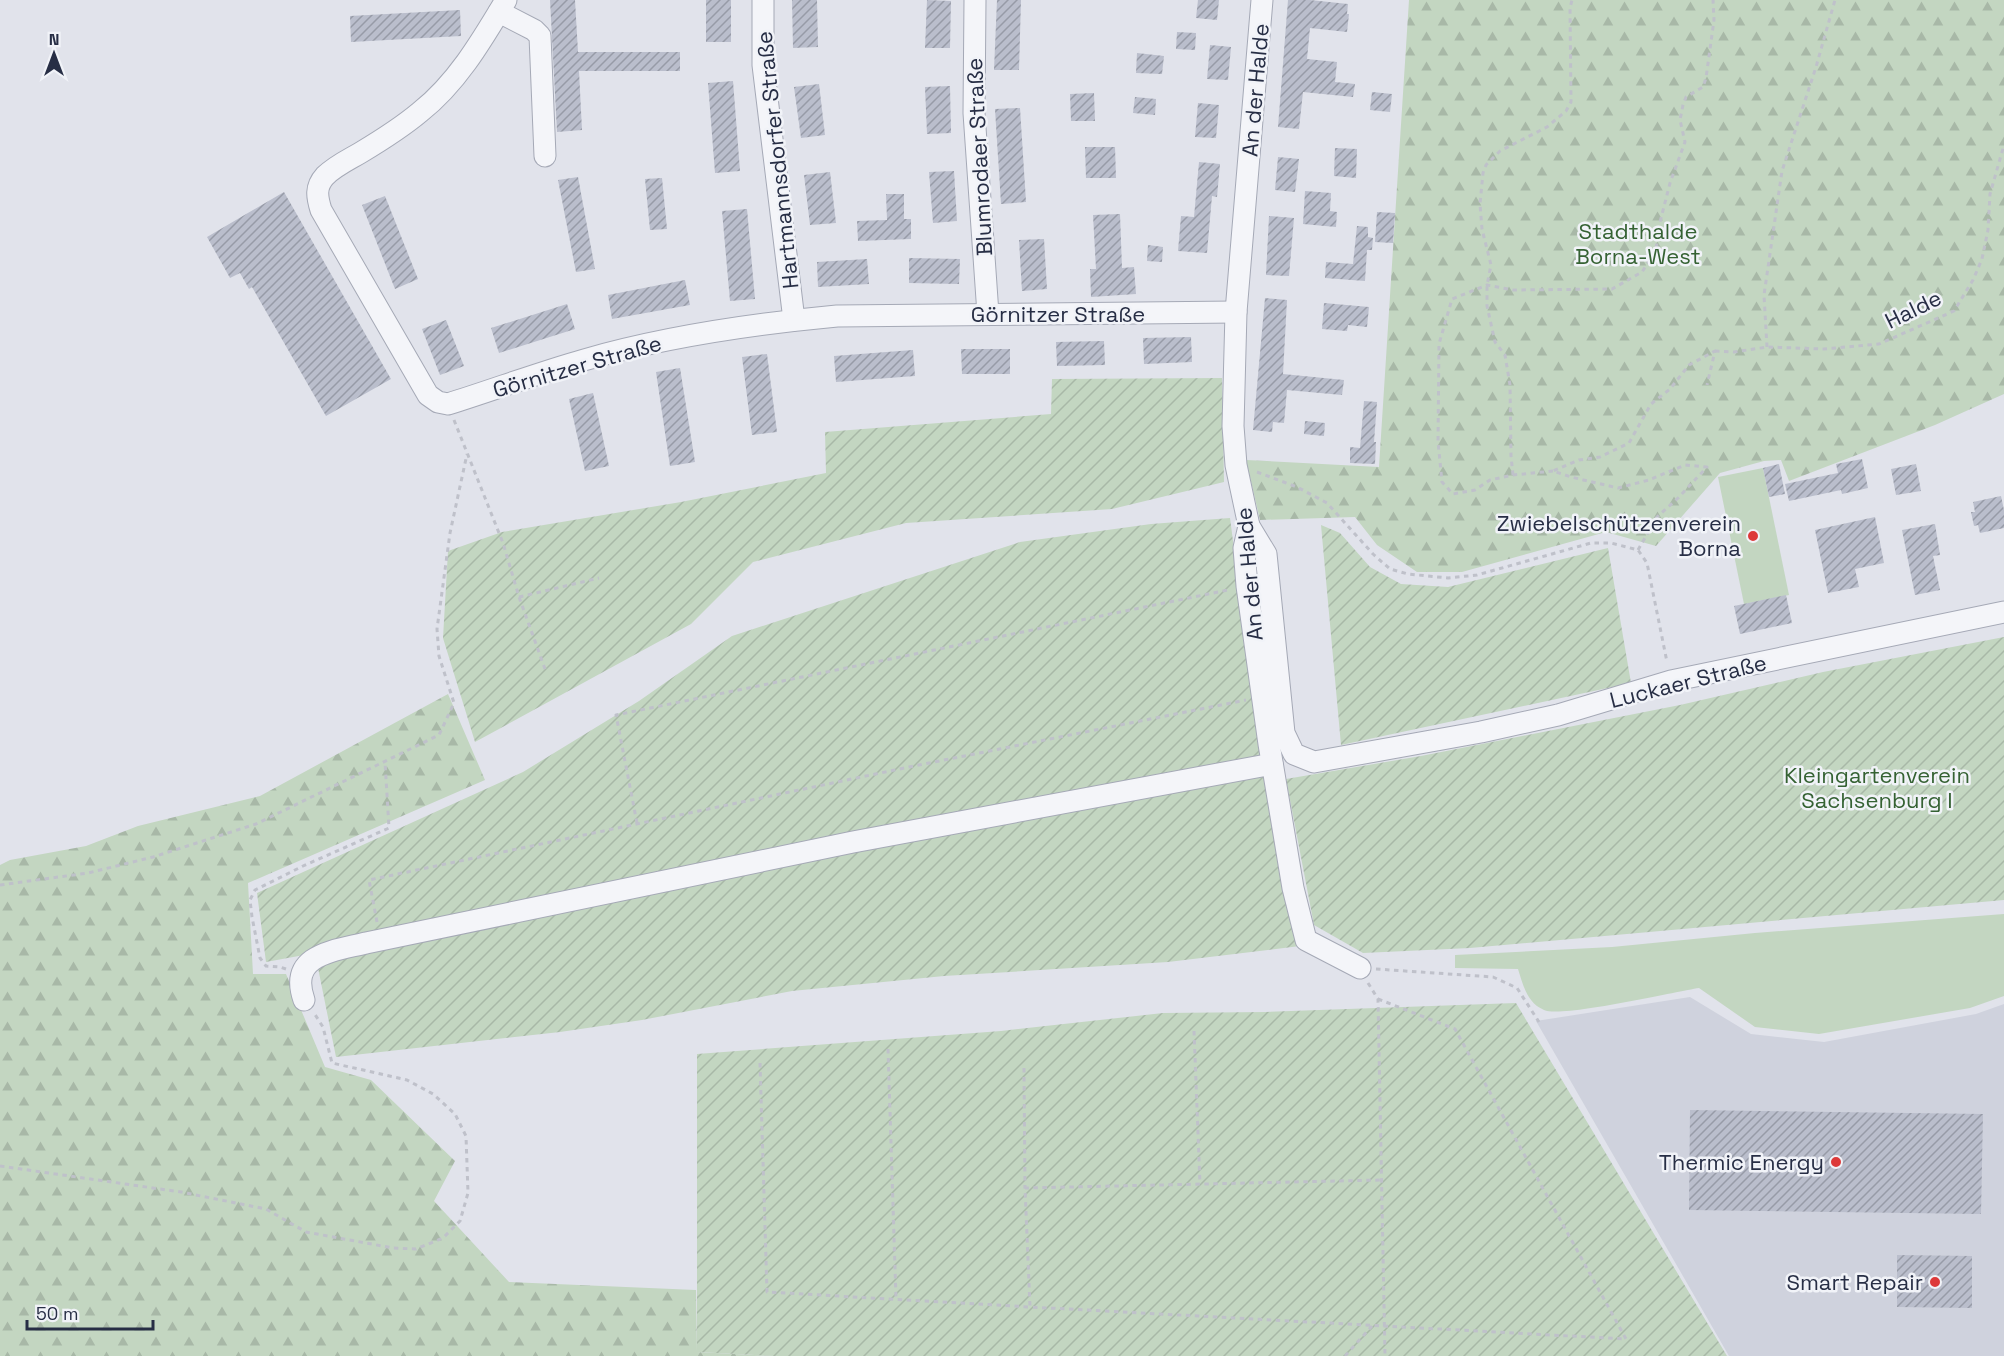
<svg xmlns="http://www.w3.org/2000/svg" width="2004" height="1356" viewBox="0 0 2004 1356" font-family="'Space Grotesk',sans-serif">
<defs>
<pattern id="forest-firs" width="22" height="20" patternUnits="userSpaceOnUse" patternTransform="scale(1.5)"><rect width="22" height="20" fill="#c3d6c1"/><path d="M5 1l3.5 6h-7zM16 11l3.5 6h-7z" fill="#a8b8a7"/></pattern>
<pattern id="garden-furrows" width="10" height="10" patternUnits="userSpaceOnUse" patternTransform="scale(1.5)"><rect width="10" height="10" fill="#c3d6c1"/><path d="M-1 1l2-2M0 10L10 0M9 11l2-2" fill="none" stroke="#a8b8a7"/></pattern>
<pattern id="building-hatch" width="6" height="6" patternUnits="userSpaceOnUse" patternTransform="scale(1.5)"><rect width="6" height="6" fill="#babecc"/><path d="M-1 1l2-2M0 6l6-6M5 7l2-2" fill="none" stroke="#979ba7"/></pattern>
</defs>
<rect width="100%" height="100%" fill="#e1e3eb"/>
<polygon fill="#cfd2dd" points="1690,997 1751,1034 1824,1042 1976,1014 2004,1004 2004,1356 1729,1356 1536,1021"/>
<g fill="#c3d6c1">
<polygon points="1763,468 1789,595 1744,604 1718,477"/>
<path d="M 2004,914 L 2004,996 L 1970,1008 L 1819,1034 L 1755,1027 L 1699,988 C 1673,992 1562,1018 1544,1010 C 1527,1003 1523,985 1518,969 L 1455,968 L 1455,955 L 1612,947 L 1755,933 Z"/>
</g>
<g fill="url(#forest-firs)">
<polygon points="1409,0 2004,0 2004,394 1935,425 1789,481 1781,460 1764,461 1720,473 1656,546 1606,532 1462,572 1417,572 1377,545 1355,517 1260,520 1246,460 1379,467"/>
<polygon points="448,694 485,780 248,883 253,974 286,974 325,1067 371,1080 455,1161 434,1201 509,1282 696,1290 697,1352 774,1356 0,1356 0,865 10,860 86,846 138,826 260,796"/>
</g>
<g fill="url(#garden-furrows)">
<polygon points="1222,378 1224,482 1112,509 906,523 753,562 691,624 475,742 443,638 448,551 502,532 681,502 826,473 825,432 1051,414 1052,379"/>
<polygon points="1230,518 1253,694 1300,946 1168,962 944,976 792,991 642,1020 560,1032 336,1057 315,953 266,962 257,893 523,772 639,701 732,636 1020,542 1151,524"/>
<polygon points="1321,525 1340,533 1370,567 1401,584 1448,587 1608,548 1631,683 1341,745"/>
<polygon points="2004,637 2004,900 1470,948 1363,953 1314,925 1286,779 1421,756 1680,705 1823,672"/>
<polygon points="1516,1003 1727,1356 774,1356 697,1352 697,1054 1001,1031 1163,1013 1265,1012"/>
</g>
<g fill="url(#building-hatch)">
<polygon points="550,0 575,0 578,52 680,52 680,71 579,71 582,130 557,132"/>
<rect x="706" y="0" width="25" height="42"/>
<polygon points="792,0 817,0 818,47 793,48"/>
<polygon points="927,0 951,1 950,48 925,48"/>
<polygon points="997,0 1021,0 1019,70 994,70"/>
<polygon points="1198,0 1219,0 1217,20 1196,18"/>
<polygon points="1288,0 1310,0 1348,4 1347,14 1349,14 1347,32 1310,28 1307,59 1337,62 1335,82 1355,84 1353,97 1303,92 1299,129 1278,127"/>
<polygon points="460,10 461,36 351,42 350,16"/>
<polygon points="1177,32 1196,33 1195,50 1176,49"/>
<polygon points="1210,45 1231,47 1228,80 1207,79"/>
<polygon points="1137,53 1164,56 1162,74 1136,73"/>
<polygon points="733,81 740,171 715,173 708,83"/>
<polygon points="819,84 825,135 801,138 794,87"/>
<polygon points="950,86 951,133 927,134 925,87"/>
<polygon points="1372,92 1392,94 1390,112 1370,110"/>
<polygon points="1094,93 1095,121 1071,121 1070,94"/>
<polygon points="1135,97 1156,99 1155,115 1133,113"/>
<polygon points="1198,103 1219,105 1216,138 1195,137"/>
<polygon points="1020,108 1026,202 1001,204 995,109"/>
<polygon points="1085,147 1115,147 1116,178 1086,178"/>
<polygon points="1335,148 1357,149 1356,178 1334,176"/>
<polygon points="1278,157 1299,159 1295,192 1275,190"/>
<polygon points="1199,162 1220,164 1217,197 1212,196 1207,253 1178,251 1181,216 1194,217"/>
<polygon points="954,171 957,221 933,223 929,172"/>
<polygon points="830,172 836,223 810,225 804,175"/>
<polygon points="578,177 595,269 576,272 558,180"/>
<polygon points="662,178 667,229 650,230 645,179"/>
<polygon points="1305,191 1331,193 1330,211 1337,212 1336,227 1303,224"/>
<polygon points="284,192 391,379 326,416 252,287 249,289 240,273 230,278 207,237"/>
<polygon points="886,194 904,194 904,219 911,219 911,239 858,241 857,221 887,220"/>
<polygon points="385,196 418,279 395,289 362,205"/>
<polygon points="747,209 755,299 730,301 722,211"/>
<polygon points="1377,212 1395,213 1393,243 1375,242"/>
<polygon points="1120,214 1122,268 1134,267 1136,294 1091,297 1090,269 1096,269 1093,215"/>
<polygon points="1269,216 1294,218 1289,276 1266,275"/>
<polygon points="1357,226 1368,227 1368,237 1373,238 1372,250 1367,250 1365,281 1325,278 1326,262 1353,264"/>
<polygon points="1044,239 1047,289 1022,291 1019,240"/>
<polygon points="1148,245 1163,247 1162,262 1147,261"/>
<polygon points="909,258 960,259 959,284 909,283"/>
<polygon points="867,259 869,284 818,287 817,262"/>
<polygon points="685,280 690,305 612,319 608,295"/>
<polygon points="1265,298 1287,300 1283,374 1344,380 1342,395 1287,390 1284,423 1273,422 1272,432 1253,430"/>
<polygon points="1324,303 1369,307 1367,327 1348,325 1347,331 1322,329"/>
<polygon points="567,304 575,329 499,353 491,328"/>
<polygon points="446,320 464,366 440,375 422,329"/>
<polygon points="1191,337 1192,362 1144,364 1143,338"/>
<polygon points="1104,341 1105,365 1057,366 1056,342"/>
<polygon points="961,349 1010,349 1010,374 962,374"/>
<polygon points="913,350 915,376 836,382 834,356"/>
<polygon points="767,354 777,432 752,435 742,357"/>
<polygon points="680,368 695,462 670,466 656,372"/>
<polygon points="593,393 609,466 585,471 569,399"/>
<polygon points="1364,401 1377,402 1374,442 1376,442 1375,464 1350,463 1350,447 1360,448"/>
<polygon points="1305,421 1325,423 1324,436 1304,434"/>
<polygon points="1862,459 1868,488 1842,494 1841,490 1789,501 1785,484 1838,473 1836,464"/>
<polygon points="1779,464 1785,494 1769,497 1763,468"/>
<polygon points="1916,464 1921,491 1896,495 1891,469"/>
<polygon points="2001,496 2004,510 2004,528 1980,533 1978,525 1974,526 1971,512 1975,512 1973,502"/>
<polygon points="1875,517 1884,563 1855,569 1859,587 1828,593 1815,530"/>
<polygon points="1935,524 1940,555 1933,556 1940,590 1915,595 1902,530"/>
<polygon points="1786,595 1792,623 1740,634 1734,606"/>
<polygon points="1690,1110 1983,1114 1981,1214 1689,1210"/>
<polygon points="1897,1255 1972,1256 1972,1308 1897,1307"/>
</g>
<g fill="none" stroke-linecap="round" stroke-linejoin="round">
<g stroke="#a5a9b6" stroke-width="23">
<g id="minor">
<path d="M 506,0 C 482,40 457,83 420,112 C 401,128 380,141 360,153 C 348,160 335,166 325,176 C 315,187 317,197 321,210 L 428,395 L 438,402 L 448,404 C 493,390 538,373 584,360 C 667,336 752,324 837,316 L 1236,312"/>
<polyline points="763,0 763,65 794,320"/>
<polyline points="975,0 974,113 988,314"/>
<polyline points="1262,0 1236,312 1233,426 1236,465 1249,526 1244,548 1247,586 1269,744 1293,888 1306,940 1360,968"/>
<polyline points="499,12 534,30 540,36 545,156"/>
<polyline points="1249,526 1266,554 1284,733 1294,754 1314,762 1481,732 1558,715 1671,681 2004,612"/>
<path d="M 304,1000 C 288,954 334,951 366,943 L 853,842 L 1272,764"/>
</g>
</g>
<g stroke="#bfc1ca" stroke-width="3" stroke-dasharray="4.5 4.5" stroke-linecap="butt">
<polyline points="1767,347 1764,295 1782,171 1816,67 1835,0"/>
<polyline points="1715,351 1734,352 1767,347 1824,349 1879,344 1954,311 1973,280 1982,259 1988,230 1990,194 2004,145"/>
<polyline points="454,420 503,543 519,597 545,669"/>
<polyline points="1553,471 1513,475 1490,480 1475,490 1453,494 1442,482 1438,441 1439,344 1452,299 1487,285 1513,290 1612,289 1642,272 1656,250 1658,230 1670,183 1685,142 1680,120 1683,105 1686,97 1703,87 1706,78 1714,20 1713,0"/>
<polyline points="1257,472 1297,487 1327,503 1373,554 1390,569 1408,574 1448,578 1477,575 1591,543 1611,543 1638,550 1647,563 1667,662"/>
<polyline points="1513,475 1511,456 1510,385 1505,355 1495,342 1487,306 1487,285 1491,265 1482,229 1480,204 1483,173 1486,165 1500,151 1547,127 1566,111 1571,102 1570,8 1572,0"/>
<polyline points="1638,550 1657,517 1678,498 1707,467 1685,465 1649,480 1618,488 1571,477 1553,471 1579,460 1600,457 1629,443 1651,404 1670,389 1689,365 1715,351 1707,385"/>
<polyline points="519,597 599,578"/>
<polyline points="637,823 616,715 1228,590"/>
<polyline points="0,885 88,873 153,857 256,824 439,735 454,703 439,656 437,629 450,533 467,454"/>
<polyline points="377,922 369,880 909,767 1246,700"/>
<polyline points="286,969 280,967 266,966 260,958 252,917 250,900 255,890 303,866 389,828 385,762"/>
<polyline points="1376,969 1493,977 1517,988 1539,1022"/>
<polyline points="1368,983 1378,999 1385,1356"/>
<polyline points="1378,999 1455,1029 1626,1339 1030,1307 1025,1188 1382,1180"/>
<polyline points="1194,1031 1200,1184"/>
<polyline points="888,1049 896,1299"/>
<polyline points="760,1063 767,1292 1030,1307"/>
<polyline points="1024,1068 1025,1188"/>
<polyline points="0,1166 181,1192 266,1209 306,1232 393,1248 416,1249 443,1238 460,1221 468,1193 466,1136 455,1114 433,1094 407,1080 332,1063 323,1027 314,1013"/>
<polyline points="1345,1356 1372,1326"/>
</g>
<use href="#minor" stroke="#f4f5f9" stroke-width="21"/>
</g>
<g fill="#dd3939" stroke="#f1f3f8" stroke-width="2">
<circle cx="1753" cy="536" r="6"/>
<circle cx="1836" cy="1162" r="6"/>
<circle cx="1935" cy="1282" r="6"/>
</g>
<g text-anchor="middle" stroke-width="5" stroke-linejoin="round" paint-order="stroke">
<g font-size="22" fill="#272e45" stroke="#f1f3f8">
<text transform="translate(1255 90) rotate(-85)" y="8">An der Halde</text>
<text transform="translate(979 157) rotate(-93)" y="8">Blumrodaer Straße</text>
<text transform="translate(777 160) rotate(-96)" y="8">Hartmannsdorfer Straße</text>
<text transform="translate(1913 309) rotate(-26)" y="8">Halde</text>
<text x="1058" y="322">Görnitzer Straße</text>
<text transform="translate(577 366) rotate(-16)" y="8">Görnitzer Straße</text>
<text transform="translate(1249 574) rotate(-95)" y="8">An der Halde</text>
<text transform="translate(1688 681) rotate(-14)" y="8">Luckaer Straße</text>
</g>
<g font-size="22" fill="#356233" stroke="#f1f3f8">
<text x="1638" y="239">Stadthalde<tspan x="1638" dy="25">Borna-West</tspan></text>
<text x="1877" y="783">Kleingartenverein<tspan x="1877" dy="25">Sachsenburg I</tspan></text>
</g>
<g font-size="22" fill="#272e45" stroke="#f1f3f8" text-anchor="end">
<text x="1741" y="531">Zwiebelschützenverein<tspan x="1741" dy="25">Borna</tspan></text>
<text x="1824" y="1170">Thermic Energy</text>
<text x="1923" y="1290">Smart Repair</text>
</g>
</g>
<g transform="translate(54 54)" stroke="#f1f3f8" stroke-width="4.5" paint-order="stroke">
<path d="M0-4.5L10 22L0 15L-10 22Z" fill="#272e45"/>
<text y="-9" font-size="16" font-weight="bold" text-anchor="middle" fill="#272e45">N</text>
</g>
<path d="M27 1320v9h126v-9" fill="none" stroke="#272e45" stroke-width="3"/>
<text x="36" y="1320" font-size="18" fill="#272e45" stroke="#f1f3f8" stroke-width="4.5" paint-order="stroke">50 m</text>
</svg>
